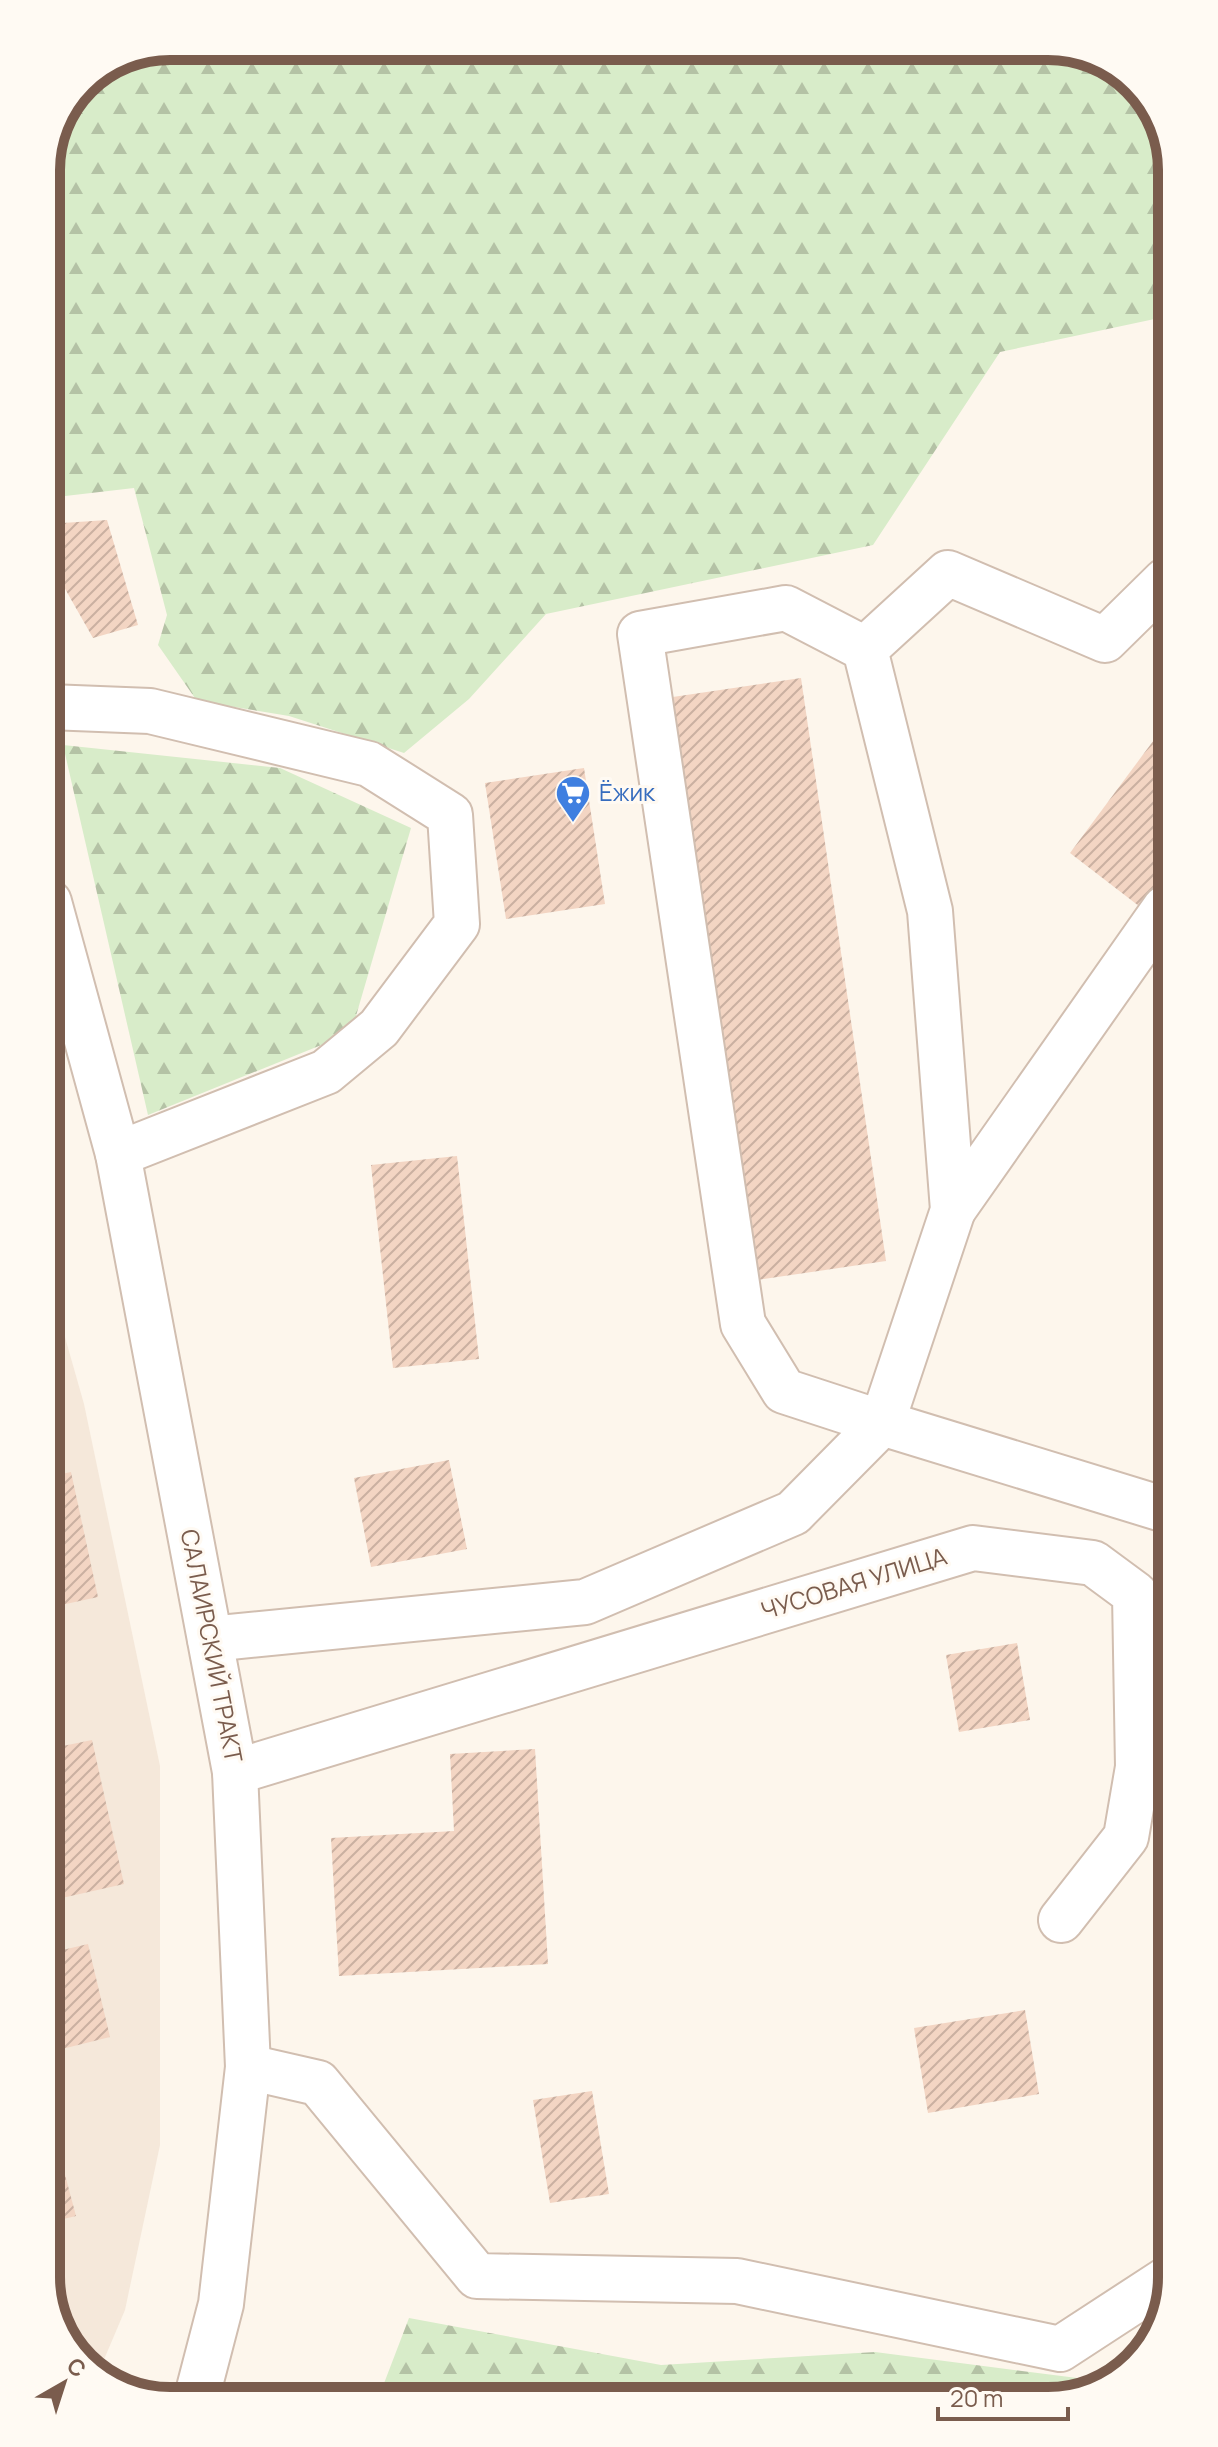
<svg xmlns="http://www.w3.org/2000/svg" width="1218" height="2447" viewBox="0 0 1218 2447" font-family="Manrope,sans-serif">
<defs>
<pattern id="forest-firs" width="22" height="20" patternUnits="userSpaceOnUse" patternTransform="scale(2)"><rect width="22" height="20" fill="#d8ecc9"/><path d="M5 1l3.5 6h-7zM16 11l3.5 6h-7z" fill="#b4c2a5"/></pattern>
<pattern id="building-hatch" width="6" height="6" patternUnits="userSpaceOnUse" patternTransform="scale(2)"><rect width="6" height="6" fill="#f3d5c3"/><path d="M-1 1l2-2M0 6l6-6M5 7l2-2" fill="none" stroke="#cab0a1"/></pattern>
</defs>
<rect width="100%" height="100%" fill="#fdf6ec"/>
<polygon fill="#f5e8da" points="51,1288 84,1404 160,1766 160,2145 125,2310 97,2376 55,2324"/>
<g fill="url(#forest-firs)">
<polygon points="170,46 1057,46 1123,71 1163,123 1164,317 1000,352 873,545 546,614 469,699 404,753 289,716 197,701 158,645 167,615 134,488 48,498 46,162 83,82"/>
<polygon points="63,745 280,768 411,828 351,1033 148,1115"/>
<polygon points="409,2318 661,2365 875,2352 1085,2379 1156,2331 1151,2346 1095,2392 378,2399"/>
</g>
<g fill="url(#building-hatch)">
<polygon points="107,520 138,625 93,638 60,580 48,580 48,524"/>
<polygon points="801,678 886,1261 751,1281 666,698"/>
<polygon points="1165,725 1166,887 1148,913 1070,853"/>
<polygon points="584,768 605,904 506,919 485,783"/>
<polygon points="457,1156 479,1359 393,1368 371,1165"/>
<polygon points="449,1460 467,1549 371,1567 354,1478"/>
<polygon points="71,1472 98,1597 52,1607 52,1476"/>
<polygon points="1017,1643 1030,1720 959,1732 946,1655"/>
<polygon points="92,1740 124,1884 53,1900 53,1748"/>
<polygon points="535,1749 548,1964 339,1976 331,1838 454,1831 450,1754"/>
<polygon points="88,1944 110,2037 54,2051 54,1952"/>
<polygon points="1025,2010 1039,2094 928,2113 914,2028"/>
<polygon points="592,2091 609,2194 550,2203 533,2100"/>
<polygon points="54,2133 76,2216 55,2221"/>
</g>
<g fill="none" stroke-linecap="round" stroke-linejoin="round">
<g stroke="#d1beb0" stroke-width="48">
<g id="minor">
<polyline points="865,649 786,608 640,634 743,1324 784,1391 882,1423 953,1210 930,911 865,649 948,573 1105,640 1165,581"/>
<polyline points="49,707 150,711 369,764 450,815 457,924 379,1028 326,1072 118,1154"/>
<polyline points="49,902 118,1154 235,1772 248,2067 221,2304 196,2400"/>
<polyline points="953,1210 1165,908"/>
<polyline points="210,1639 585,1602 793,1513 882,1423 1169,1511"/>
<polyline points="235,1772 973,1548 1093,1563 1135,1594 1138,1767 1126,1837 1061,1920"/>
<polyline points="248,2067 318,2083 477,2276 737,2281 1060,2349 1172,2276"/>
</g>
</g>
<use href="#minor" stroke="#fff" stroke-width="44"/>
</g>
<defs>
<g id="supermarket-pin" transform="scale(1.8)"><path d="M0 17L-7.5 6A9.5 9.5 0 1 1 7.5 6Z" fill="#3f7fe0" stroke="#fffaf3"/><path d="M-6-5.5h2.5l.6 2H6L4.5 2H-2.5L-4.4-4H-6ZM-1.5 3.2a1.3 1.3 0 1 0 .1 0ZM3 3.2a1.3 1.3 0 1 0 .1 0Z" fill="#fff"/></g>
</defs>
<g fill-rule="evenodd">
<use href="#supermarket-pin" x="573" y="793"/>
</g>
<g text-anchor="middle" stroke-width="6" stroke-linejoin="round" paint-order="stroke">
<g font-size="24" fill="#366cbe" stroke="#fffaf3" text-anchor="start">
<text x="599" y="801">Ёжик</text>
</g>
<g font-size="24" fill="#7a5c4d" stroke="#fffaf3">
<text transform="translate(854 1584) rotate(-17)" y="8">ЧУСОВАЯ УЛИЦА</text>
<text transform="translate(211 1646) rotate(79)" y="8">САЛАИРСКИЙ ТРАКТ</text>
</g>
</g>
<path d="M0 0H1218V2447H0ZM170 60H1048A110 110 0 0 1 1158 170V2277A110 110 0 0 1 1048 2387H170A110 110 0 0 1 60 2277V170A110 110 0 0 1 170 60Z" fill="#fffaf3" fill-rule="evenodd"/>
<path fill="none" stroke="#7a5c4d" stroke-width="10" d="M170 60H1048A110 110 0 0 1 1158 170V2277A110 110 0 0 1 1048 2387H170A110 110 0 0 1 60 2277V170A110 110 0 0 1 170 60Z"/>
<g transform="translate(64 2383) rotate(39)" stroke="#fffaf3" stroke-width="6" paint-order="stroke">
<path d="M0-6L14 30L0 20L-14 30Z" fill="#7a5c4d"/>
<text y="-12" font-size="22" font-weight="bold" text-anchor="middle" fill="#7a5c4d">С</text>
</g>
<path d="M938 2407v12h130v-12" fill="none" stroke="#7a5c4d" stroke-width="4"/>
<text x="950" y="2407" font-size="24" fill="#7a5c4d" stroke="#fffaf3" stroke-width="6" paint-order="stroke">20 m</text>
</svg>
